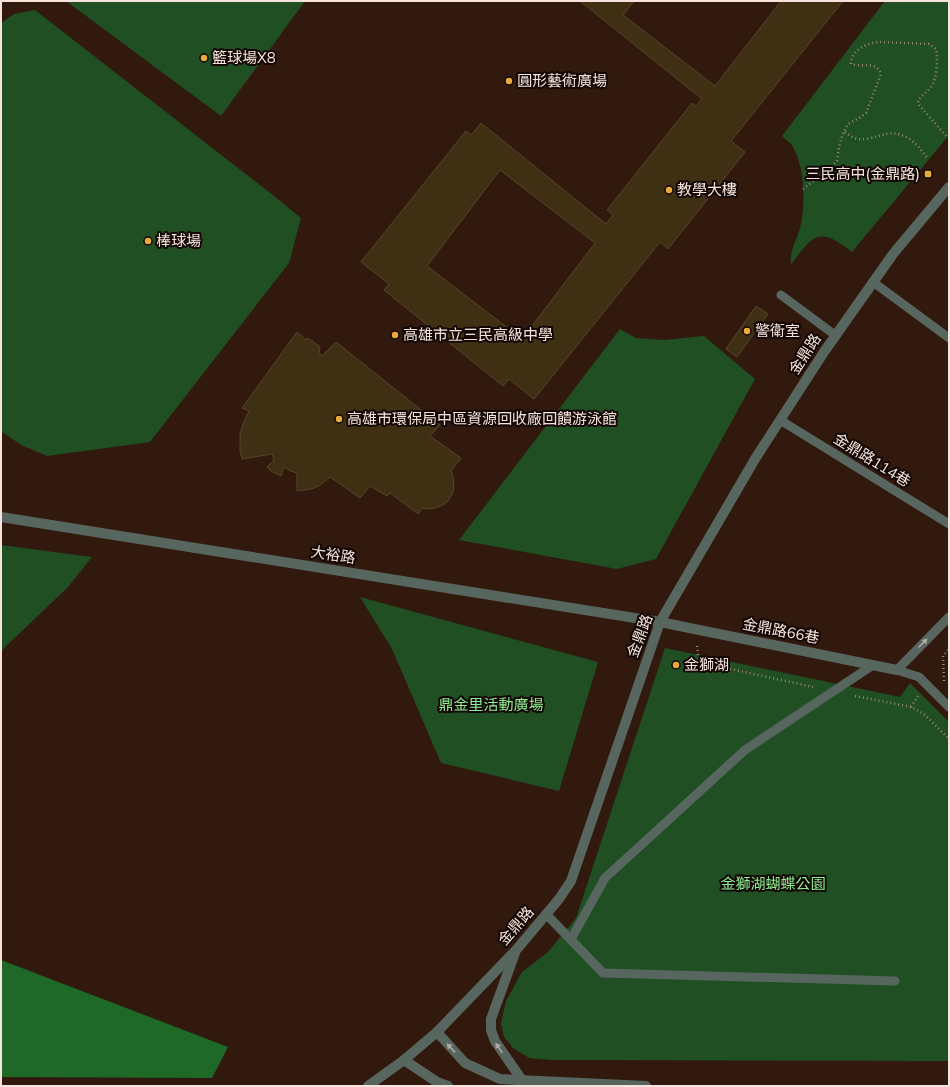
<svg xmlns="http://www.w3.org/2000/svg" width="950" height="1087" viewBox="0 0 950 1087" font-family="Mulish,'Noto Sans TC',sans-serif">
<rect width="100%" height="100%" fill="#32190e"/>
<g fill="#204f23">
<polygon points="66,1 305,1 221,116"/>
<path d="M 885,1 L 949,1 L 949,135 L 852,252 C 841,244 825,230 812,240 C 806,244 796,258 791,264 C 789,253 797,239 800,228 C 806,206 805,163 791,144 C 788,141 784,138 782,136 Z"/>
<polygon points="35,10 269,192 301,218 289,263 150,442 47,456 21,445 1,431 1,23 14,14"/>
<polygon points="620,329 636,338 664,340 704,336 755,379 656,559 617,569 459,540"/>
<polygon points="1,545 92,557 68,587 1,651"/>
<polygon points="360,597 598,662 559,791 441,763 392,649"/>
<polygon points="665,648 900,697 910,683 949,722 949,1061 551,1060 529,1058 513,1048 504,1037 501,1023 506,1001 522,972 548,952 576,918"/>
</g>
<polygon fill="#1e6927" points="1,960 228,1047 212,1078 1,1077"/>
<g fill="#403013" stroke="#55452c" fill-rule="evenodd">
<path d="M 580,1 L 634,1 L 623,15 L 715,86 L 781,1 L 843,1 L 731,141 L 745,152 L 668,249 L 660,242 L 534,399 L 509,379 L 503,386 L 384,290 L 389,284 L 361,262 L 466,131 L 471,135 L 481,123 L 606,224 L 613,215 L 607,210 L 692,103 L 696,106 L 702,99 ZM 500,170 L 595,243 L 522,339 L 427,266 Z"/>
<polygon points="756,306 768,314 737,357 726,349"/>
<polygon points="297,332 306,340 308,338 320,347 319,353 322,356 336,342 440,425 430,436 461,458 451,471 453,476 454,488 452,494 448,501 443,505 435,508 427,509 422,508 418,514 390,493 387,496 370,486 360,498 330,477 319,486 311,489 297,491 297,473 290,471 284,467 281,476 271,471 267,467 274,460 272,454 242,459 240,450 240,434 243,424 249,411 242,408"/>
</g>
<g fill="none" stroke-linecap="round" stroke-linejoin="round">
<g stroke="#99847b" stroke-width="2.5" stroke-dasharray="1 3" stroke-linecap="butt">
<path d="M 845,132 C 849,135 853,138 858,139 C 861,140 864,139 867,139 C 883,136 890,129 906,137 C 916,142 922,151 928,159"/>
<path d="M 803,189 L 823,174 L 837,161 L 839,147 L 842,136 L 848,124 L 861,117 L 866,113 L 881,74 C 876,60 862,68 851,64 C 851,49 869,42 881,42 L 929,44 L 936,49 C 938,58 937,80 931,87 C 927,93 921,95 918,101 L 919,105 L 947,137"/>
<polyline points="697,646 699,662 813,687"/>
<polyline points="944,681 943,656 949,649"/>
<polyline points="855,696 911,707 924,714 949,739"/>
<polyline points="911,707 918,696"/>
</g>
<g stroke="#586660" stroke-width="9">
<polyline points="873,282 949,338"/>
<polyline points="781,295 835,335"/>
<polyline points="780,420 949,524"/>
<polyline points="949,617 897,670 919,677 949,707"/>
<polyline points="546,914 603,973 895,981"/>
<polyline points="571,939 605,878 745,750 873,665"/>
</g>
<g stroke="#586660" stroke-width="10">
<polyline points="1,517 660,622 897,670"/>
<polyline points="515,953 491,1019 491,1030 495,1041 522,1080"/>
<polyline points="437,1032 465,1063 500,1079 646,1086"/>
<polyline points="404,1060 437,1082 448,1086"/>
<polyline points="368,1086 404,1060 437,1032 517,949 559,899 571,881 660,622 755,459 824,352 893,254 949,187"/>
</g>
</g>
<defs><path id="oneway-solid" d="M-6-.8H1V-3.2L6.5 0L1 3.2V.8H-6Z"/></defs>
<g fill="#afaba4">
<use href="#oneway-solid" transform="translate(923 643) rotate(-45)"/>
<use href="#oneway-solid" transform="translate(451 1048) rotate(-133)"/>
<use href="#oneway-solid" transform="translate(499 1048) rotate(-125)"/>
</g>
<g fill="#eaaa39" stroke="#120704" stroke-width="1.5">
<circle cx="204" cy="58" r="4"/>
<circle cx="509" cy="81" r="4"/>
<rect x="924" y="170" width="8" height="8" rx="2"/>
<circle cx="669" cy="190" r="4"/>
<circle cx="148" cy="241" r="4"/>
<circle cx="747" cy="331" r="4"/>
<circle cx="395" cy="335" r="4"/>
<circle cx="339" cy="419" r="4"/>
<circle cx="676" cy="665" r="4"/>
</g>
<g text-anchor="middle" stroke-width="4" stroke-linejoin="round" paint-order="stroke">
<g font-size="15" fill="#f6e4dc" stroke="#120704" text-anchor="start">
<text x="212" y="63">籃球場X8</text>
<text x="517" y="86">圓形藝術廣場</text>
<text x="920" y="179" text-anchor="end">三民高中(金鼎路)</text>
<text x="677" y="195">教學大樓</text>
<text x="156" y="246">棒球場</text>
<text x="755" y="336">警衛室</text>
<text x="403" y="340">高雄市立三民高級中學</text>
<text x="347" y="424">高雄市環保局中區資源回收廠回饋游泳館</text>
<text x="684" y="670">金獅湖</text>
</g>
<g font-size="15" fill="#f6e4dc" stroke="#120704">
<text transform="translate(805 354) rotate(-57)" y="5">金鼎路</text>
<text transform="translate(872 460) rotate(32)" y="5">金鼎路114巷</text>
<text transform="translate(333 555) rotate(9)" y="5">大裕路</text>
<text transform="translate(781 631) rotate(11)" y="5">金鼎路66巷</text>
<text transform="translate(640 636) rotate(-69)" y="5">金鼎路</text>
<text transform="translate(516 926) rotate(-49)" y="5">金鼎路</text>
</g>
<g font-size="15" fill="#8fef93" stroke="#120704">
<text x="491" y="710">鼎金里活動廣場</text>
<text x="773" y="889">金獅湖蝴蝶公園</text>
</g>
</g>
<rect width="950" height="1087" fill="none" stroke="#f6e4dc" stroke-width="4"/>
</svg>
